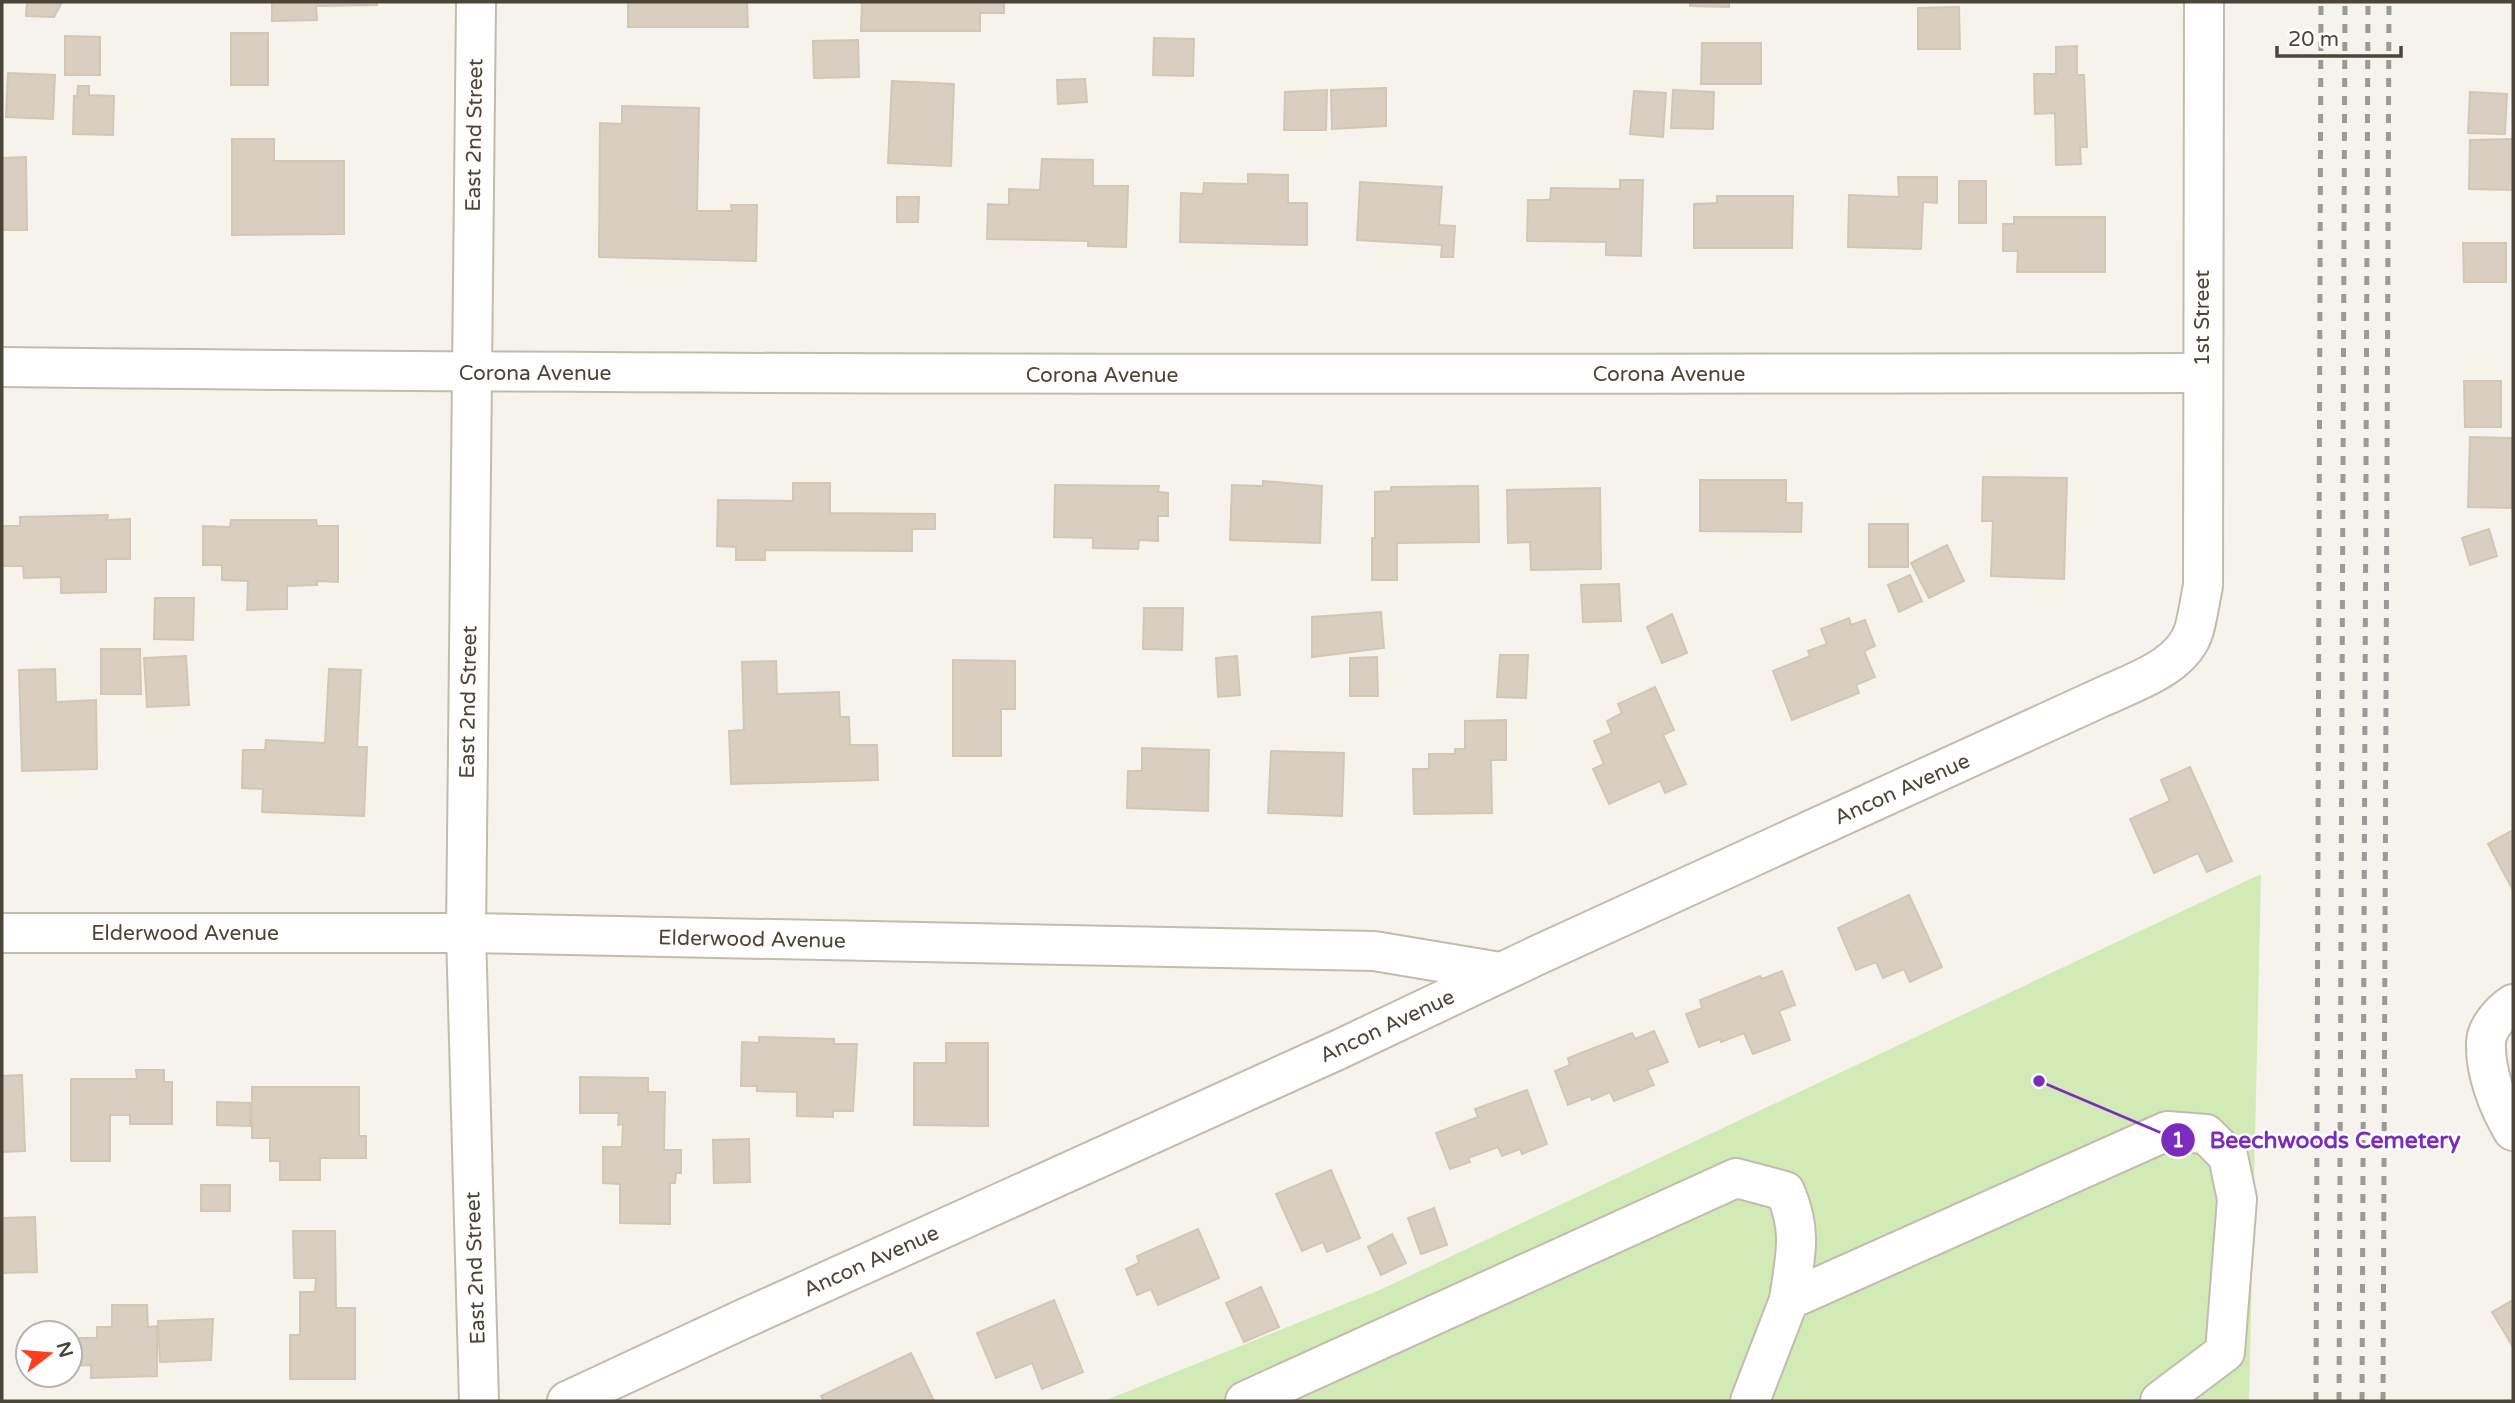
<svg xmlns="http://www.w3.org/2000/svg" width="2515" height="1403" viewBox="0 0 2515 1403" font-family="'Varela Round',sans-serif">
<rect width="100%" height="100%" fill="#f6f3ec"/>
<polygon fill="#d2eab5" points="2261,874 2249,1401 1104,1401 1382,1289"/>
<g fill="#d8cfc1" stroke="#d3c7b4" stroke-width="2">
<polygon points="27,2 62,2 54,17 26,16"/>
<polygon points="272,2 377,2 377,5 316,6 317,20 272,21"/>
<polygon points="628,2 747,2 748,27 628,27"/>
<polygon points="862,2 1004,2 1004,13 980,13 980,31 861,31"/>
<polygon points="1690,2 1729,2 1729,7 1690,6"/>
<polygon points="1959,7 1960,49 1918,49 1918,8"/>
<rect x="231" y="33" width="37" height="52"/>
<polygon points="65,36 100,37 100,75 65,75"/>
<polygon points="1154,38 1194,39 1193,76 1153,75"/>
<polygon points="858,40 859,77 814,78 813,41"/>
<polygon points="1702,43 1761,43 1761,84 1701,84"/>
<polygon points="2077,46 2077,75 2084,75 2087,147 2080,147 2081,164 2056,165 2055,113 2035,114 2034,74 2056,74 2056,47"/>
<polygon points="8,73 55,75 53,119 6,117"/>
<polygon points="1085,79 1087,102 1058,104 1057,80"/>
<polygon points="892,81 954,84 951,166 888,163"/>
<polygon points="78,86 89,86 89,95 114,96 113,135 73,134 74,96 77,97"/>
<polygon points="1386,88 1386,126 1332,129 1331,90"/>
<polygon points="1327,90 1326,130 1284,130 1285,92"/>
<polygon points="1673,90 1714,92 1713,129 1671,128"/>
<polygon points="1634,91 1666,93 1663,137 1630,134"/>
<polygon points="2470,92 2507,94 2505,134 2468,133"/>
<polygon points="622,106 699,108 697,211 732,211 731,205 757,205 756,261 599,257 600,123 622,124"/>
<polygon points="232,139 274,139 274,161 344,161 344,234 232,235"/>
<polygon points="2513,139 2513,190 2469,189 2470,140"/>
<polygon points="26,157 27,230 2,230 2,158"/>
<polygon points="1042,159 1093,160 1093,186 1128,186 1126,247 1088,246 1088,241 987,239 988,204 1009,205 1009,189 1040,190"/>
<polygon points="1248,174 1288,175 1288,203 1307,203 1307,245 1180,242 1181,193 1203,194 1204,183 1248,184"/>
<polygon points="1898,177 1937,177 1937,203 1923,202 1921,249 1848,247 1849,195 1899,197"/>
<polygon points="1620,180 1643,180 1641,256 1606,255 1606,242 1527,241 1528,200 1550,200 1551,188 1620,189"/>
<rect x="1959" y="181" width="27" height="42"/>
<polygon points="1360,182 1442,187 1439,225 1455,226 1453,257 1441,257 1442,245 1357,240"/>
<polygon points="1717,196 1793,196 1792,248 1694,248 1694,204 1717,203"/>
<polygon points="897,197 919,197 918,222 897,222"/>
<polygon points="2014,217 2105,217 2105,272 2017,272 2018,251 2003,251 2003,224 2014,224"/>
<polygon points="2463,243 2506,243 2506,282 2464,282"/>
<polygon points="2464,381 2501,381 2501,427 2465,427"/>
<polygon points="2470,437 2512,438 2511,508 2468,507"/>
<polygon points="1983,477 2067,478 2064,579 1991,576 1993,521 1982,521"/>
<polygon points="1700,480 1786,480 1786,503 1802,503 1801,532 1700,531"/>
<polygon points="1263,481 1322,486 1320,543 1230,540 1232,485 1263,486"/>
<polygon points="793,483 830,483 830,513 935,514 935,529 912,529 912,551 765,550 765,560 736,560 736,547 717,546 718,500 793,501"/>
<polygon points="1055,485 1159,486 1158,492 1168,493 1168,516 1158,516 1158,541 1139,540 1138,549 1093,548 1093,538 1054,537"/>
<polygon points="1478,486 1479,542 1397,543 1397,580 1372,580 1372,538 1375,538 1375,492 1391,491 1391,487"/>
<polygon points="1600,488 1601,569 1531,570 1530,542 1508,543 1507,490"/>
<polygon points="108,515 107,520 130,519 130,559 106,559 106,592 61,593 61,577 24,578 23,566 2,566 2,526 20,526 20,517"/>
<polygon points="231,520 316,520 317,526 338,526 338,582 317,581 317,585 287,586 287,609 247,610 248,581 222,580 222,565 203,565 203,526 230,527"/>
<rect x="1869" y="524" width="39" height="43"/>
<polygon points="2489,529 2497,556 2470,565 2462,538"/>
<polygon points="1947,545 1964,581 1929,598 1911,563"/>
<polygon points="1910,575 1922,601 1899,612 1888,585"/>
<polygon points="1619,584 1621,621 1583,622 1581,585"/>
<polygon points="155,598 194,598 193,640 154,639"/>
<polygon points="1144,608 1183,608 1182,650 1143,649"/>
<polygon points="1381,612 1384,648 1312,657 1312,617"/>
<polygon points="1672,614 1687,653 1662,663 1647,627"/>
<polygon points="1849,618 1851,625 1865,620 1875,646 1864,651 1875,677 1856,685 1859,693 1792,720 1773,671 1810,656 1808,651 1827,644 1821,629"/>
<polygon points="101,649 140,649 141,694 101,694"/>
<polygon points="1500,655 1528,655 1526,698 1497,697"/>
<polygon points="186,656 189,705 147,707 144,658"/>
<polygon points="1237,656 1240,695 1218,697 1216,658"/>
<polygon points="1377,657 1378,696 1350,696 1350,658"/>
<polygon points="953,660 1015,661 1015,709 1001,709 1001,756 953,756"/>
<polygon points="776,661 777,694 839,692 840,717 849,717 850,745 877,745 878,780 731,784 729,731 744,730 742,662"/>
<polygon points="55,669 56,702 96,700 97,769 22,771 19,670"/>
<polygon points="329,669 361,670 357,747 367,747 364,816 262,812 263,789 242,788 243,750 265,750 266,740 325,743"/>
<polygon points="1655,687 1674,730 1663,735 1686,784 1665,793 1660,781 1609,804 1593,769 1604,764 1594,741 1612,733 1607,721 1622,713 1618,704"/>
<polygon points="1506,720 1506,760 1491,760 1492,813 1414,814 1413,769 1429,769 1429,754 1455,754 1455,749 1465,749 1465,721"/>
<polygon points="1142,748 1209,750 1208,811 1127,808 1128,771 1142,771"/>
<polygon points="1271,751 1344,753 1342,816 1268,813"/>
<polygon points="2190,767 2232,861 2207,872 2198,853 2154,873 2130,819 2170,801 2161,780"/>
<polygon points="2513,830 2513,890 2488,844"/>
<polygon points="1909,895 1942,967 1910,982 1904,969 1883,978 1876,962 1856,970 1838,928"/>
<polygon points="1782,971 1795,1005 1779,1011 1790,1040 1753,1054 1744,1033 1721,1042 1720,1039 1699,1047 1686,1014 1702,1008 1700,1000 1760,976 1762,979"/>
<polygon points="1654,1031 1668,1062 1647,1070 1654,1085 1614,1101 1610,1092 1592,1100 1590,1096 1568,1105 1555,1071 1570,1065 1568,1058 1632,1033 1635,1039"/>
<polygon points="759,1037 834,1039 834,1044 857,1044 853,1111 833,1111 833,1117 797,1116 797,1092 757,1091 757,1086 741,1086 742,1042 759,1043"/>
<polygon points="946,1043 988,1043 988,1126 914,1125 914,1063 946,1063"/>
<polygon points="136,1070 164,1070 164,1082 172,1082 172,1124 130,1124 130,1115 110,1115 110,1161 71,1161 71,1079 137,1079"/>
<polygon points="22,1075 25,1151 2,1152 2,1076"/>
<polygon points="580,1077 648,1078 648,1092 665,1092 664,1150 681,1150 681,1173 676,1173 675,1183 670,1183 670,1224 620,1223 620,1184 603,1183 603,1147 622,1147 623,1124 618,1125 619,1113 580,1113"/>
<polygon points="252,1087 359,1087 359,1136 366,1136 366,1158 320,1158 320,1180 280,1180 280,1161 270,1161 270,1138 252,1138"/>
<polygon points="1527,1090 1547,1144 1522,1154 1520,1149 1502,1156 1498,1147 1468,1158 1470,1162 1450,1169 1436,1133 1478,1117 1475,1109"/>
<polygon points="217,1102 250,1103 250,1126 217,1125"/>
<polygon points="749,1139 750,1182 714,1183 713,1140"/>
<polygon points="1331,1170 1360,1238 1327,1252 1323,1242 1302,1251 1276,1194"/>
<rect x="201" y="1185" width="29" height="26"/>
<polygon points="1434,1208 1447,1245 1421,1254 1408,1218"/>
<polygon points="35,1217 37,1272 2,1273 2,1218"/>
<polygon points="1198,1229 1219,1278 1158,1305 1151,1289 1137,1295 1126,1269 1139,1263 1137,1256"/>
<polygon points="293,1231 335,1231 336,1308 355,1308 355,1379 290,1379 290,1335 300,1335 300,1292 315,1292 316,1278 294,1278"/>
<polygon points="1392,1234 1406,1263 1381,1275 1368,1247"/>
<polygon points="1261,1287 1279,1327 1244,1342 1226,1303"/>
<polygon points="1054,1300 1083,1372 1042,1389 1032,1363 996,1378 977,1333"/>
<polygon points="2513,1300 2513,1347 2492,1312"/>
<polygon points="112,1305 147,1305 148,1327 157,1326 157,1376 91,1378 91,1365 70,1366 70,1338 97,1338 97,1327 112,1327"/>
<polygon points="213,1319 211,1360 160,1362 158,1321"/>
<polygon points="911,1353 934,1401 824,1401 821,1396"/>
</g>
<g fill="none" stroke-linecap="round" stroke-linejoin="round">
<g stroke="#c2bbae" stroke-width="42">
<g id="minor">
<polyline points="476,2 466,933 479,1401"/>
<path d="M 2,367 C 735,376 1468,374 2201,373"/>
<polyline points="2,933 466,933 1374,951 1500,972"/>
<path d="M 2513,1004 C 2502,1011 2486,1028 2486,1043 C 2485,1072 2498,1106 2513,1131"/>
<path d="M 567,1401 L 741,1320 L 1340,1049 L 1540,954 L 2102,697 C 2134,682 2183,667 2194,630 C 2198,616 2200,600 2203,586 L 2204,2"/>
<path d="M 1245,1401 L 1736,1178 L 1785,1191 C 1803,1232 1795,1257 1789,1300"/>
<polyline points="1750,1401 1789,1300 2167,1131 2206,1134 2228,1156 2237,1199 2225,1352 2160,1401"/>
</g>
</g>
<use href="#minor" stroke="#fff" stroke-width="38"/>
<g stroke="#9a9a9a" stroke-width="5" stroke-dasharray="9 9" stroke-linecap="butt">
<polyline points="2316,1401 2321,2"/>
<polyline points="2339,1401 2345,2"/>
<polyline points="2362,1401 2368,2"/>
<polyline points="2383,1401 2389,2"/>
</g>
</g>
<g text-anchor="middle" stroke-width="5" stroke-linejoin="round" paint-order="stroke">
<g font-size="21" fill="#4b4439" stroke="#fff">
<text transform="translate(474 135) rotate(-89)" y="7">East 2nd Street</text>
<text transform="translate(2202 318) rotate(-90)" y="7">1st Street</text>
<text x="535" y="380">Corona Avenue</text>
<text x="1669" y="381">Corona Avenue</text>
<text x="1102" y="382">Corona Avenue</text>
<text transform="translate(468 702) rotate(-89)" y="7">East 2nd Street</text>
<text transform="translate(1902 789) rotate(-24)" y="7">Ancon Avenue</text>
<text x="185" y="940">Elderwood Avenue</text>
<text transform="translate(752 939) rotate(1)" y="7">Elderwood Avenue</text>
<text transform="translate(1387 1026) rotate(-25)" y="7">Ancon Avenue</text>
<text transform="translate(871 1261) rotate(-24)" y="7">Ancon Avenue</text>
<text transform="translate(475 1268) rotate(-92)" y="7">East 2nd Street</text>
</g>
</g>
<path fill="none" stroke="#7b2cbf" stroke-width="2.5" d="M2039 1081L2178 1140"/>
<g fill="#7b2cbf" stroke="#fff" stroke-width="2.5">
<circle cx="2039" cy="1081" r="7"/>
<circle cx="2178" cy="1140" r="18"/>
</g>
<g font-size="21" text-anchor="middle" font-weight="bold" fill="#fff">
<text x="2178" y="1147">1</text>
</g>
<g font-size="23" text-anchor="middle" font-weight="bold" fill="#7b2cbf" stroke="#fff" stroke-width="5" stroke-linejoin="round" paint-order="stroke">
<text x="2335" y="1148">Beechwoods Cemetery</text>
</g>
<rect width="2515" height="1403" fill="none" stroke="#4b4439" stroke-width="7"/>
<g transform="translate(49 1354) rotate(74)"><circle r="33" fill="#ffffff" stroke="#b7b4b0" stroke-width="2"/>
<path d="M0-5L12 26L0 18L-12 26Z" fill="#fc3f1d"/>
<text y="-10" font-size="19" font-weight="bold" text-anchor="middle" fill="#4b4439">N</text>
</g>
<path d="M2277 46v10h124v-10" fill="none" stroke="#4b4439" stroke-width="3.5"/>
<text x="2288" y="46" font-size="21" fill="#4b4439" stroke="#ffffff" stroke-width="5" paint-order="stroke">20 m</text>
</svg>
